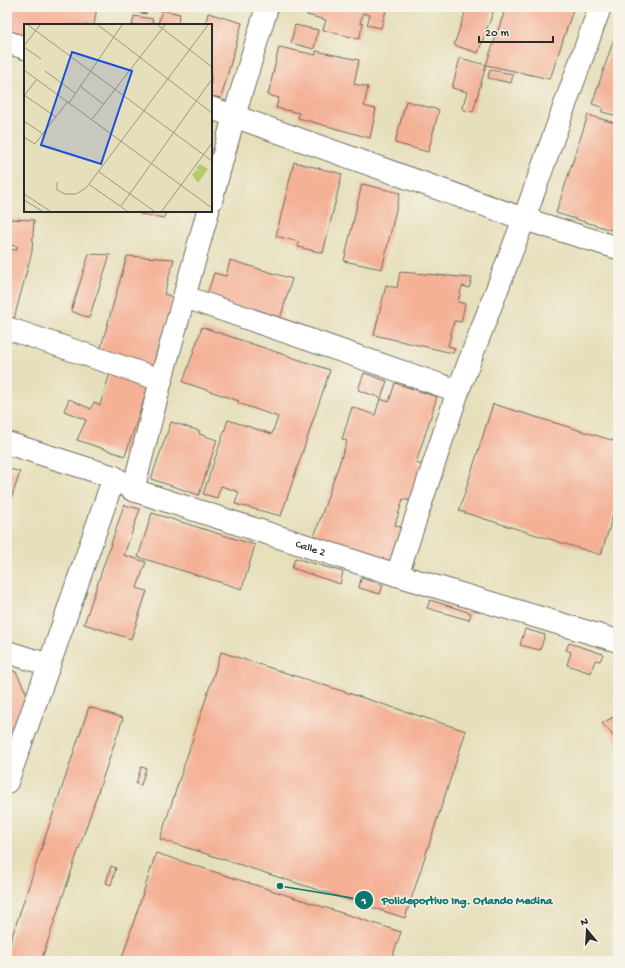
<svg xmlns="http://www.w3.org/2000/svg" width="625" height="968" viewBox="0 0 625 968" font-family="'Gochi Hand',sans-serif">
<rect width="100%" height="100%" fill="#f7f3e8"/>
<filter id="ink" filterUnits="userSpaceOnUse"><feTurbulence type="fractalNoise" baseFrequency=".025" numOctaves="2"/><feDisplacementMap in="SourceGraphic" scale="8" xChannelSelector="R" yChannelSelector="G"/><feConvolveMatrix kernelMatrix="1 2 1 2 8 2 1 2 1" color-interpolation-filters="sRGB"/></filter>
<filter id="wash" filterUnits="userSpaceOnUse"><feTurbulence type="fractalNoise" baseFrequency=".012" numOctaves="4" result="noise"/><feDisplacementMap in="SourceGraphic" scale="16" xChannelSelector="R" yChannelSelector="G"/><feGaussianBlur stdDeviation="0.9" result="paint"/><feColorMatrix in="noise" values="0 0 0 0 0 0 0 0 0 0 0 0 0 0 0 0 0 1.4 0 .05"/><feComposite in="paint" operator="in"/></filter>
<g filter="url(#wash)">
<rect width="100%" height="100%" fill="#e6dfbb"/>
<g id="blocks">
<g fill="#f4b196">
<polygon points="7,7 97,7 94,25 25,25 25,39 7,33"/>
<polygon points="113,7 147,7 146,14"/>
<polygon points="309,7 387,7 381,28 367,25 370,15 363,13 360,23 363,24 359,39 323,30 326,20 307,15"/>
<polygon points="467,7 495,7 478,53 454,45"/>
<polygon points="506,7 574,7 550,79 486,65"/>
<polygon points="162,10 180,14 177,25 132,25 134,16 153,19 152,22 158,24"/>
<polygon points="208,13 242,23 221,98 211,96 211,25 205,25"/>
<polygon points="295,25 318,30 314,49 291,43"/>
<polygon points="618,27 618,116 602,112 602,107 592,104"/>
<polygon points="279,47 316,55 316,51 359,60 354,84 368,87 364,106 376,109 370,138 298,118 299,113 276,108 279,98 268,95"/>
<polygon points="460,58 486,65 473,112 462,109 467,92 452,88"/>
<polygon points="490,70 513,74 511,83 488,78"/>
<polygon points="406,101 439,110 428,152 395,143"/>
<polygon points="588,115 618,124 618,232 556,213"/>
<polygon points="294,162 342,174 323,253 298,247 299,242 276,236"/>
<polygon points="362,184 400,193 382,269 344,261"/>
<polygon points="141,211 166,211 164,218 140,214"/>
<polygon points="8,219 34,220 32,251 14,319 7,317 7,249 17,250 17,246 7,245"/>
<polygon points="89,254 110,255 89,318 71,311"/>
<polygon points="127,256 174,259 164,294 173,297 152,369 99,354"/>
<polygon points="230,260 292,279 279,322 205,301 214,273 226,276"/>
<polygon points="400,272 472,278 469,288 462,286 458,302 465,304 461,322 454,321 448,346 455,348 453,353 374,335 386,285 397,288"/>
<polygon points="202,327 330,370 281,516 235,504 239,492 221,486 217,498 203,494 228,420 272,434 278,417 238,403 239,401 183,382"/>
<polygon points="111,370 150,382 125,456 77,440 86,420 64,411 69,399 91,409 94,402 100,405"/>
<polygon points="364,373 387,381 381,398 358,390"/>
<polygon points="395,383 437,397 416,463 422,465 411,501 403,499 395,525 405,529 393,563 314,537 347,441 342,439 352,407 375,415 380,399 389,402"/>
<polygon points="493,404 618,442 618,499 601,555 459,511"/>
<polygon points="171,422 200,431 199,434 217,440 199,495 151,479"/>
<polygon points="7,468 20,472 7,511"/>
<polygon points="124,505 140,509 124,555 146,562 137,588 147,591 131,639 84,624"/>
<polygon points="152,513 255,545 242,589 138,557"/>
<polygon points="295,558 343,572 340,584 292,568"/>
<polygon points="361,578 383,585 380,594 359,588"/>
<polygon points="430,600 471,613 469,620 427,608"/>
<polygon points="525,629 545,635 540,650 520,645"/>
<polygon points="569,643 603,654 600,661 595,660 591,673 567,665 571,652 566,650"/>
<polygon points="221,652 466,731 405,918 160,839"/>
<polygon points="7,669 16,672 28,696 7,748"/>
<polygon points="89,707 123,718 41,961 7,961 7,951"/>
<polygon points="618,715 618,745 611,733 602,723"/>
<polygon points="141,767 146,768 141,785 136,784"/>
<polygon points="156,853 401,932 391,961 121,961"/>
<polygon points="111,866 116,868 111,885 106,883"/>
</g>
</g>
</g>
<g filter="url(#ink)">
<use href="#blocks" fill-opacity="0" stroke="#6c6a5d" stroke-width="1"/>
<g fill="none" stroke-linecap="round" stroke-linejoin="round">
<g stroke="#6c6a5d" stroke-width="24">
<g id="minor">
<polyline points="7,42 25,48"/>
<polyline points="211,108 524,219 618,248"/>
<polyline points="211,201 234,116 267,7"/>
<polyline points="185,297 458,391"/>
<polyline points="7,328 161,380"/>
<path id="s1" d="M 7,443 L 114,477 L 133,490 L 397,575 L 618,641"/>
<polyline points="133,490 161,380 208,211"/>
<polyline points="397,575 458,391 524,219 600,7"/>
<polyline points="7,652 49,665"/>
<polyline points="7,782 49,665 114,477"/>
</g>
</g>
<use href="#minor" stroke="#fff" stroke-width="22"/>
</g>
</g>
<g text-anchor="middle" stroke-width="3" stroke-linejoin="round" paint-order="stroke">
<g font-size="11" fill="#2b2b2b" stroke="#f7f3e8">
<text dy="4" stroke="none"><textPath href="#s1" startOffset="322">Calle 2</textPath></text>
</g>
</g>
<g transform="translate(24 24)">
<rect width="188" height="188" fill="#e6dfbb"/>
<path d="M 176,140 L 184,145 L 174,159 L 168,151 L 172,146 L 176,147 L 172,144 Z" fill="#b2ca6f"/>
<path fill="none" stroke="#9b9781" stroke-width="1" d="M 4,1 L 188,137M 74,1 L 188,89M 134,1 L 188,43M 0,22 L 16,1M 0,23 L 17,35M 0,46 L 188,184M 21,47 L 51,69M 56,62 L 79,80M 0,71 L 32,93M 0,72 L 13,55M 45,79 L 98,1M 68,95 L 141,1M 0,97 L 19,110M 0,113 L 11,120 L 44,77M 75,148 L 130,187M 33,158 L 33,166 L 41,170 L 52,170 L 62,164 L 184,1M 66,161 L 103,187M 0,170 L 26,187M 0,176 L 18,187M 97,182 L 188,55M 138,187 L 188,119"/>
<path fill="#1d4ed8" fill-opacity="0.15" stroke="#1d4ed8" stroke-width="2" d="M 48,28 L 108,47 L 77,140 L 17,121 Z"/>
<rect width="188" height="188" fill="none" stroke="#2b2b2b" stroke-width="2"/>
</g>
<path fill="none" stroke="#0f766e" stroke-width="1.5" d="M280 886L364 900"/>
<g fill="#0f766e" stroke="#f7f3e8" stroke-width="1.5">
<circle cx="280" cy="886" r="4"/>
<circle cx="364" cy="900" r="10"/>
</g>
<g font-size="12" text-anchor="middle" font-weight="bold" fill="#fff">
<text x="364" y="904">1</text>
</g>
<g font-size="12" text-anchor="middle" font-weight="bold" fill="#0f766e" stroke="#f7f3e8" stroke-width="3" stroke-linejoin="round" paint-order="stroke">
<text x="467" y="904">Polideportivo Ing. Orlando Medina</text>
</g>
<rect width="625" height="968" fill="none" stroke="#f7f3e8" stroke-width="24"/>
<g transform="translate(587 930) rotate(342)" stroke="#f7f3e8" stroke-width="3" paint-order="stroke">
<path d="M0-3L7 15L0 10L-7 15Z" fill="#2b2b2b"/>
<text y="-6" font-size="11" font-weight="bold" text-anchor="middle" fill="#2b2b2b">N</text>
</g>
<path d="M479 36v6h74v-6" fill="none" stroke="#2b2b2b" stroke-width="2"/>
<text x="485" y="36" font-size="12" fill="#2b2b2b" stroke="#f7f3e8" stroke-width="3" paint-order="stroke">20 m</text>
</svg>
